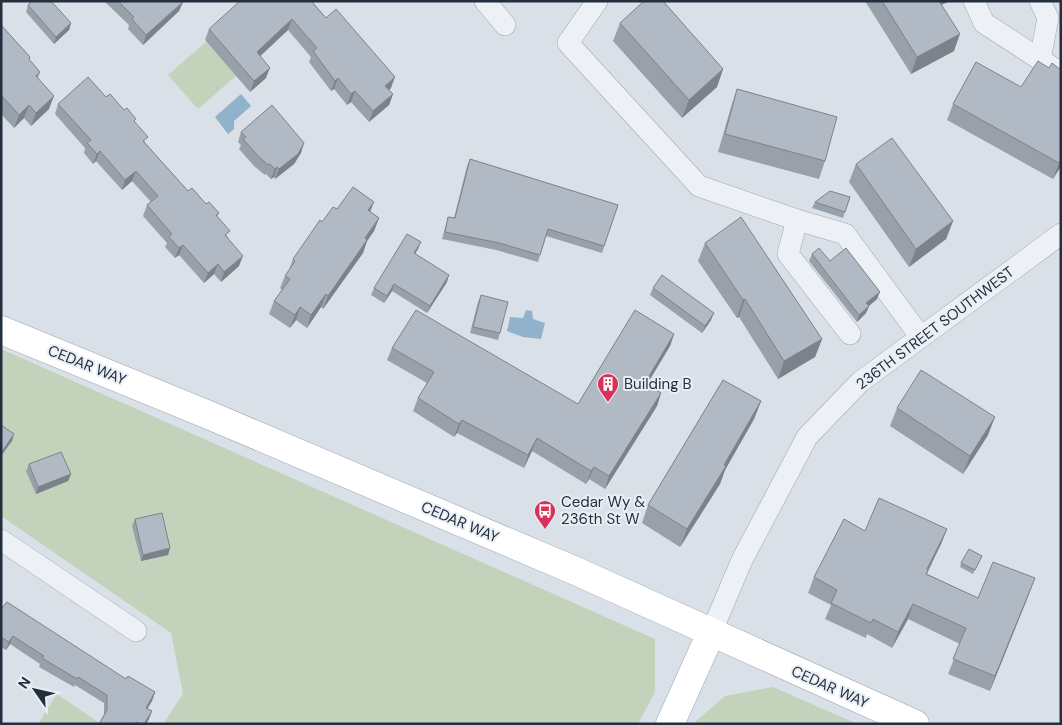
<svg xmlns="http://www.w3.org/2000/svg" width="1062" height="725" viewBox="0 0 1062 725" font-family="'DM Sans',sans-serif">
<rect width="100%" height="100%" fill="#dae0e7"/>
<g fill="#c2d2bb">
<polygon points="206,42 237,75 198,109 168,75"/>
<polygon points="1,349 655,639 655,692 638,724 163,724 183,694 171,633 1,516"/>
<polygon points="773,687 857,724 693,724 725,696"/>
<polygon points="57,694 101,724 38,724"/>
</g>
<g fill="#91b2cb">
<polygon points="241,94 251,106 234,121 234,129 228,134 215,117"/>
<polygon points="526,310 532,311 533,319 545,323 541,339 523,337 507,331 510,317 523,318"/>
</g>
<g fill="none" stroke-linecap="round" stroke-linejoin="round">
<g stroke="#9fa7b1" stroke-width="22">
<g id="minor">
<polyline points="485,1 505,25"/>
<polyline points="597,1 568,43 699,186 797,220 845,234 920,336"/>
<polyline points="974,1 984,23 1061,73"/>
<polyline points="1040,59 1048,18 1040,1"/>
<polyline points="797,220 788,254 850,334"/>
<polyline points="1,540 136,631"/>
<polyline points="711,633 742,560 807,437 860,382 1061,234"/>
</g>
</g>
<g stroke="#99a6b4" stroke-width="29">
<g id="major">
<polyline points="1,330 211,416 578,572 915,724"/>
<polyline points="670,724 711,633"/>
</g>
</g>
<use href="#minor" stroke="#edf1f5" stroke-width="21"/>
<use href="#major" stroke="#fff" stroke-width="28"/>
</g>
<g fill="#98a0a9">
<polygon points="104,1 182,1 183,2 179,11 143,45 128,29 129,25"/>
<polygon points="311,1 391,88 389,90 393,94 389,105 369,122 351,102 347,105 334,89 331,91 309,62 311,57 288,30 260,56 266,78 250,92 205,40 209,29"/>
<polygon points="865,1 950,1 941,5 954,51 911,74"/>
<polygon points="28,5 71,23 69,30 54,44 26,12"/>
<polygon points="620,23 723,69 717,87 682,118 613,41"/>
<polygon points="1,25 30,57 29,60 40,72 38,78 49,109 31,126 24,118 14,128 1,114"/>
<polygon points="976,62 1061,166 1053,179 947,120 953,104"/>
<polygon points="737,89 825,161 819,179 718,152 731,107"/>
<polygon points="106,97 135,123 146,144 188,191 219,213 217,217 228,238 239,266 221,282 214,274 204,283 179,255 175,258 165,247 167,243 143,216 147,205 151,202 132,181 122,190 96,161 93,164 84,153 85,148 55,114 58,104"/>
<polygon points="241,132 301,153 294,164 275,179 274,177 271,179 266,174 265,175 254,166 239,149 241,145 238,142"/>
<polygon points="470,159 618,205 602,253 546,236 538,262 496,250 442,239 446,224 448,217 454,218 467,166"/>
<polygon points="856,164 953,221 946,239 909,267 849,182"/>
<polygon points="850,197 843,218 812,208 815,202"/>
<polygon points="337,209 370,212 379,218 374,231 367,241 363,253 323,309 321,307 307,328 296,320 290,328 269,314 274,301 282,290 280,288 285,276 289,270 293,259"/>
<polygon points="705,243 822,339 815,357 778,379 739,317 737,318 698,261"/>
<polygon points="418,249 415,254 447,282 427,313 392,291 384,303 371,295 374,288"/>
<polygon points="812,254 830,261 877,299 869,306 866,313 857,322 809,261"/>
<polygon points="653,288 711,320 702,333 650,295"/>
<polygon points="481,295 500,333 498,340 470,333 478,302"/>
<polygon points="674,334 670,346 647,384 661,393 657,406 605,489 589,479 586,484 532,451 524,468 457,433 454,437 413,411 418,398 427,383 387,360 392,348 578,404"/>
<polygon points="761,401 754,419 725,470 720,484 680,547 642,523 648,505"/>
<polygon points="897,408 988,435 963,474 890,426"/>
<polygon points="29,464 71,474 68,481 36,494 26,471"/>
<polygon points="135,519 170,548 168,555 141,561 132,526"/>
<polygon points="947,529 941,544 927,574 978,598 1029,594 990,691 948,674 960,644 908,619 892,648 867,634 866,638 825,619 831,605 808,593 814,577 865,531"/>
<polygon points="982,556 973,574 960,567 961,563"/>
<polygon points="1,609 126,679 155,692 152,701 147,708 149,719 146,724 99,724 104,715 104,703 75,685 74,687 39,667 40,664 10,644 6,650 1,647"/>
</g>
<g fill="#7c8289">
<polygon points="931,1 950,1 928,11"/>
<polygon points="183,2 179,11 143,45 146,35"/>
<polygon points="292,19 288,30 253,63 257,52"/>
<polygon points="71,23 69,30 54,44 56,37"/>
<polygon points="960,34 954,51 911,74 917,57"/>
<polygon points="270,68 266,78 250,92 254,81"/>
<polygon points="723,69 717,87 682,118 689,100"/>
<polygon points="395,77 391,88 381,97 385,86"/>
<polygon points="338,78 334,89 331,91 335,81"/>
<polygon points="355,91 351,102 347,105 351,94"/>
<polygon points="393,94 389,105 369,122 373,111"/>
<polygon points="54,96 49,109 31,126 36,113"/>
<polygon points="29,105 24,118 14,128 19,115"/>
<polygon points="304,143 301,153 294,164 275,179 279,169"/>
<polygon points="100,151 96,161 93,164 97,154"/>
<polygon points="1061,160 1061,166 1053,179 1059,163"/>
<polygon points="277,167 274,177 271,179 275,169"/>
<polygon points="136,171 132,181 122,190 125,180"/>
<polygon points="374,202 369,215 368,210"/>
<polygon points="379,218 374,231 367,241 363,253 323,309 328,296 365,238"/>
<polygon points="953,221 946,239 909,267 916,249"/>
<polygon points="421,242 418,249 411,260 414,253"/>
<polygon points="183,245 179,255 175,258 179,248"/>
<polygon points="243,256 239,266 221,282 224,272"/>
<polygon points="218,264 214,274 204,283 208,273"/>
<polygon points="449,275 447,282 427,313 430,306"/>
<polygon points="394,284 392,291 384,303 387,296"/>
<polygon points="880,292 877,299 864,310 866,303"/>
<polygon points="326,294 321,307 307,328 311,315"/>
<polygon points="745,299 739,317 737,318 743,300"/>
<polygon points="869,306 866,313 857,322 859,315"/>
<polygon points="300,307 296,320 290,328 295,315"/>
<polygon points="714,313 711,320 702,333 705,326"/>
<polygon points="674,334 670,346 640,396 645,383"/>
<polygon points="822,339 815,357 778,379 784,361"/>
<polygon points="661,393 657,406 605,489 609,476"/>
<polygon points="761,401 754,419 725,470 720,484 680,547 687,529"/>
<polygon points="995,417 988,435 963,474 970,456"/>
<polygon points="462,420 457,433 454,437 459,424"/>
<polygon points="14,434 12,441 1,456 1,453"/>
<polygon points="537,438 532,451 524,468 528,455"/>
<polygon points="594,467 589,479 586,484 591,471"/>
<polygon points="71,474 68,481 36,494 38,487"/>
<polygon points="947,529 941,544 921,584 927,569"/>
<polygon points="170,548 168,555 141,561 143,555"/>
<polygon points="1035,578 1029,594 990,691 995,676"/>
<polygon points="913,604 908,619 892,648 898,632"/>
<polygon points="13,636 10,644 6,650 9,642"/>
<polygon points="155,692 152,701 143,716 146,708"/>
<polygon points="152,711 149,719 146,724 144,724"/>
</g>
<g fill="#b1bac4" stroke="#7c8289">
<polygon points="32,1 51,1 71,23 56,37 28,5"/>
<polygon points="118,1 182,1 183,2 146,35 132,19 134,17"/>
<polygon points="240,1 311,1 326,18 336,9 395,77 385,86 393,94 373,111 355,91 351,94 338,78 335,81 313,51 317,48 292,19 257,52 270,68 254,81 209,29"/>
<polygon points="644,1 663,1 723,69 689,100 620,23"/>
<polygon points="882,1 939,1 960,34 917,57"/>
<polygon points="1,25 30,57 29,59 40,72 36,76 54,96 36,113 29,105 19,115 2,96 1,97"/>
<polygon points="1038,61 1049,68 1052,63 1061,70 1061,160 1059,163 953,104 976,62 1021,87"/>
<polygon points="88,77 106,97 110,94 124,110 127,108 136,119 134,121 148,137 143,141 188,191 192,188 206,204 209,202 219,213 216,215 230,231 225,235 243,256 224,272 218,264 208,273 183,245 179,248 169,237 172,234 147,205 158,196 136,171 125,180 100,151 97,154 87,143 91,140 58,104"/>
<polygon points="737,89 837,117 825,161 725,134"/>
<polygon points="272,105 304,143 298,154 279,169 277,167 275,169 270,164 268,165 258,156 243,139 246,137 241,132"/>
<polygon points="892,138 953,221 916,249 856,164"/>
<polygon points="470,159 618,205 604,246 548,229 540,255 499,243 445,232 448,217 455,218"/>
<polygon points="353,187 374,202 368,210 379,218 365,238 367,240 328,296 326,294 311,315 300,307 295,315 274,301 290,279 285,276 295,261 293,259 320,220 322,222 333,207 337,209"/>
<polygon points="830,191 850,197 845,212 815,202"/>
<polygon points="741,217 822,339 784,361 745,299 743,300 705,243"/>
<polygon points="407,234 421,242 414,253 449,275 430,306 394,284 387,296 374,288"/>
<polygon points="819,248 830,261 846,248 880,292 866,303 869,306 859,315 812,254"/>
<polygon points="662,275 714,313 705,326 653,288"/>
<polygon points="481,295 508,302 500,333 473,327"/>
<polygon points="416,310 578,404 635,310 674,334 645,383 661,393 609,476 594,467 591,471 537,438 528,455 462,420 459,424 418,398 434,372 392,348"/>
<polygon points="921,370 995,417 970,456 897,408"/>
<polygon points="723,380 761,401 724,465 726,466 687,529 648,505"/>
<polygon points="1,425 14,434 1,453"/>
<polygon points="61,452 71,474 38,487 29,464"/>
<polygon points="879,498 947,529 927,569 928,570 926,574 978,598 993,562 1035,578 995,676 953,659 966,628 913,604 898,632 873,619 871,623 831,603 837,590 814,577 844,519 865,531"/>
<polygon points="162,513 170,548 143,555 135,519"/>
<polygon points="969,549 982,556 975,570 961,563"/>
<polygon points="7,602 126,679 128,676 155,692 146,708 152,711 144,724 140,724 136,722 135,724 99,724 107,710 107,695 78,677 77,679 42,658 44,656 13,636 9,642 1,637 1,609"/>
</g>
<defs>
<g id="building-pin" transform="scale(1.125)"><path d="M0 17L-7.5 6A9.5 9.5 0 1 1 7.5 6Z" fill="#db3058" stroke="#eaeff5"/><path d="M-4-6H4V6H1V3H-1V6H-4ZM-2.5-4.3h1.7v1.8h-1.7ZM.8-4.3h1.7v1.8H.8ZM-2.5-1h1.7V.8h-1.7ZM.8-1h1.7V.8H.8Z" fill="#fff"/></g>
<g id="bus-pin" transform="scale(1.125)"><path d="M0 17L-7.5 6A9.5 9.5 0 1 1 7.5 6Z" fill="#db3058" stroke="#eaeff5"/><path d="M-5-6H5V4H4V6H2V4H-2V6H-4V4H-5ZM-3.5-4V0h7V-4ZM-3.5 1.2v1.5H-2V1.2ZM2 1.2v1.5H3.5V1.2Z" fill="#fff"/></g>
</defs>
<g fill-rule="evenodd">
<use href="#building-pin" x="608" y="384"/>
<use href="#bus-pin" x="545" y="511"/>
</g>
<g text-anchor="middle" stroke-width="4" stroke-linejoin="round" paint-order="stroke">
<g font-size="15" fill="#232f3e" stroke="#eaeff5">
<text transform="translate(935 328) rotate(-37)" y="5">236TH STREET SOUTHWEST</text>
<text transform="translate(87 365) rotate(22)" y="5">CEDAR WAY</text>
<text transform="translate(460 522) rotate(23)" y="5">CEDAR WAY</text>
<text transform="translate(830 687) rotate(24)" y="5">CEDAR WAY</text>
</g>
<g font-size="15" fill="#232f3e" stroke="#eaeff5" text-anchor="start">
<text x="624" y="389">Building B</text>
<text x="561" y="507">Cedar Wy &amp;<tspan x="561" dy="17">236th St W</tspan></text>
</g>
</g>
<rect width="1062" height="725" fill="none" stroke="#232f3e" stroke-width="5"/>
<g transform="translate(35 690) rotate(304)" stroke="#eaeff5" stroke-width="4" paint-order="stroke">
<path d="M0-4L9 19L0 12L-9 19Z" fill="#232f3e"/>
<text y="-8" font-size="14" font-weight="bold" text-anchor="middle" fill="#232f3e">N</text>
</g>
</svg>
